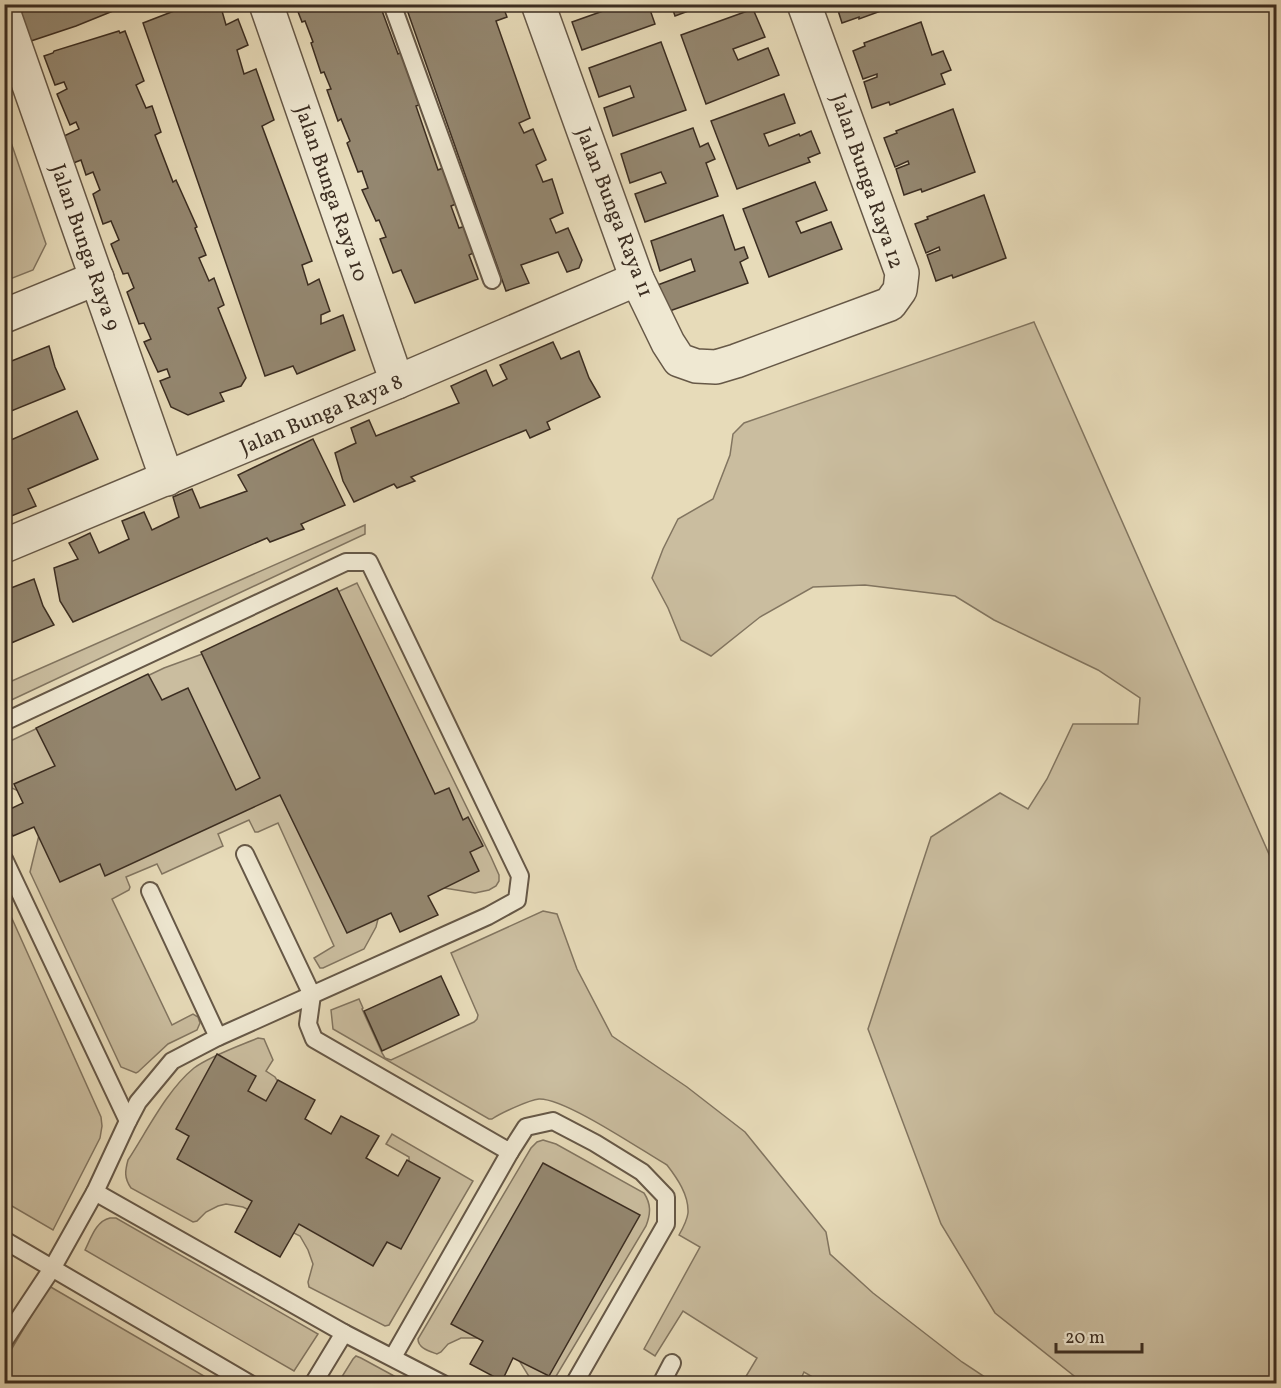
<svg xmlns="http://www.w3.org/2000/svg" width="1281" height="1388" viewBox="0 0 1281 1388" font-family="Vollkorn,serif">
<rect width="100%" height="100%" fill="#e7dbb9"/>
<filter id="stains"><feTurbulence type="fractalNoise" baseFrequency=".00333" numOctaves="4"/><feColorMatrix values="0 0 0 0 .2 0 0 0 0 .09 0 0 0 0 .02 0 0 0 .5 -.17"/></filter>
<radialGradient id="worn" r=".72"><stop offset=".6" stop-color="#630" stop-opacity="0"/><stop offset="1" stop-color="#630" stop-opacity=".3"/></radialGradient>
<g fill="#cabd9f" stroke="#827560" stroke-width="1.5">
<polygon points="5,125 46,244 33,270 5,281"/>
<polygon points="1034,322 1276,870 1276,1383 1083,1383 995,1313 941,1224 868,1029 931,837 1000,793 1028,809 1047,779 1073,724 1138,724 1140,698 1098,670 994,620 955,596 865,585 813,587 760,617 711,656 681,640 668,608 652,578 663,549 678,519 713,499 730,455 733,434 744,423"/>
<polygon points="365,525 365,534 5,703 5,684"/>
<polygon points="357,583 491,857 499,875 499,881 496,886 489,890 475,893 438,887 379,915 376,927 364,949 323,968 320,968 314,958 334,946 278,823 258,832 255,832 249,820 218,834 223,846 162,874 157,864 126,877 130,887 129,890 112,899 172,1025 193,1014 198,1017 200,1023 197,1030 168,1044 138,1072 136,1073 121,1067 30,872 40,831 21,792 5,785 4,744 164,668 205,653"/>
<polygon points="5,903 101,1117 102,1126 100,1138 53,1230 5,1202"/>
<path d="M 543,911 L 557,914 L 577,969 L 612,1036 L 687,1087 L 745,1132 L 826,1232 L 830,1254 L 873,1293 L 962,1362 L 994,1383 L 823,1383 L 804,1372 L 799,1383 L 781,1383 L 776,1381 L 775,1383 L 742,1383 L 757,1358 L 683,1311 L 655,1356 L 644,1349 L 700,1247 L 679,1235 C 683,1228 687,1221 688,1213 C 689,1195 677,1178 667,1165 C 641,1150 565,1098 539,1099 C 529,1100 501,1113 492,1119 L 489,1119 L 333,1029 L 331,1010 L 359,999 L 363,1008 L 362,1009 L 382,1053 L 385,1058 L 391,1060 L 474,1022 L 477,1019 L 478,1015 L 451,953 Z"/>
<path d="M 258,1038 L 264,1039 L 273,1060 L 266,1071 L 275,1077 L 298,1114 L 395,1181 L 409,1171 L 409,1157 L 386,1144 L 392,1134 L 473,1181 L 389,1325 L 385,1326 L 309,1287 L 308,1282 L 313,1264 L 308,1250 L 300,1236 L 243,1207 L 226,1204 L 218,1206 L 206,1212 L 197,1221 L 193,1222 L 131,1188 C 124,1178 125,1171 128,1160 C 147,1131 167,1090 194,1068 C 210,1056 239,1046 258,1038 Z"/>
<path d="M 543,1140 L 556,1144 L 644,1193 C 651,1204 651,1213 646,1226 L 552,1383 L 533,1383 L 517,1357 L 485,1338 L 461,1338 L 448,1344 L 441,1352 L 437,1354 C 429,1351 418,1348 418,1339 L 531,1148 L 537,1142 Z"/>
<path d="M 110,1218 L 116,1218 L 318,1334 L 294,1371 L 85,1250 C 91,1238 96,1221 110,1218 Z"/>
<polygon points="49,1286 216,1383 5,1384 5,1360"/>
<polygon points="356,1356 361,1358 407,1383 338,1383 353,1359"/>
</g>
<g fill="#948770" stroke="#3b2d21" stroke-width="1.5">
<polygon points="26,4 117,4 118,9 76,26 25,43 16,15 28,9"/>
<polygon points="192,4 220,4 226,25 238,19 248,45 237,50 244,74 256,69 274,120 262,126 312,261 302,265 308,285 319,279 330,311 321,315 321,324 343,315 355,350 297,374 293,366 265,376 143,23"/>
<polygon points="295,4 387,4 381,8 398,54 402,52 422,104 416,106 438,170 443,168 456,204 451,206 459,228 466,226 475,252 469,255 478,279 415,303 401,270 393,273 380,239 386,237 379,220 376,221 362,190 368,188 362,171 358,172 347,143 350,141 341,119 338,121 327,90 331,89 324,72 321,73 311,43 313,42 305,21 302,22"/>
<polygon points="405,4 502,4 507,17 496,21 530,118 519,123 524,133 533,129 546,160 536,165 543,182 552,179 563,213 550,219 556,233 568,228 582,260 579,268 567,272 558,252 521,265 529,283 506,291"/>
<polygon points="565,4 586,4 568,11"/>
<polygon points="600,4 648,4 655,24 582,50 572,22 603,11"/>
<polygon points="671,4 707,4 675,16"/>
<polygon points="836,4 900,4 859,19 859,17 842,23"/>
<polygon points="753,9 765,37 733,49 738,60 768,48 779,75 706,104 681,35"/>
<polygon points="921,22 932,55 943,51 951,70 941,74 945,84 890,105 889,102 872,108 864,82 877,77 877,74 863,79 853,51 865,46 864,43"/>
<polygon points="119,31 120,33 125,31 144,81 136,85 146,108 152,106 161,132 155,135 173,182 176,180 197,227 195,228 206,255 199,258 209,281 214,278 224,305 218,308 246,378 241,386 220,393 224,401 188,415 171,407 160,381 170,377 167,369 158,372 144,342 151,339 144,323 139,324 127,292 134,288 128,273 123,274 111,244 119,240 111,221 103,224 93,194 100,190 93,172 86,175 81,160 71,164 62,137 79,129 76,122 70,125 57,94 67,89 64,82 55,85 44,56 53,53 54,51"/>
<polygon points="661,42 686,110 613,136 604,108 634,97 630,86 599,97 589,68"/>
<polygon points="784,94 795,123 764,134 769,146 799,134 800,136 811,131 820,153 808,158 810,162 737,189 711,121"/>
<polygon points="953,109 975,172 922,192 921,189 904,195 896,169 909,164 908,161 895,167 884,138 897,133 896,131"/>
<polygon points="693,128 700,147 708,143 715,159 706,163 718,196 645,222 635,194 666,183 661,172 630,183 621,154"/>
<polygon points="815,182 827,210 796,222 801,233 831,222 842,249 769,277 743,209"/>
<polygon points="984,195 1006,258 953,278 952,275 936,281 927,255 940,250 939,247 926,253 915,224 928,219 927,217"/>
<polygon points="723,215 735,250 744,247 748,258 740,262 748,283 664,313 655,286 695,271 691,259 660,271 651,241"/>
<polygon points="553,342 561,359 579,351 589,378 600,397 547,422 550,429 530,438 526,430 411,477 415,481 397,488 394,484 354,502 343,481 335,453 356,443 351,428 369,420 376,436 459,403 451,386 486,370 493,386 507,379 500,365"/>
<polygon points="49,346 55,367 65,389 4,414 4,364"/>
<polygon points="77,411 98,459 28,489 36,506 4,519 4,443"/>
<polygon points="313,439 345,505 301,524 304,529 270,542 267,538 73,622 60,601 54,568 78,559 69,543 90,533 99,553 129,539 122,521 144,512 152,530 179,517 173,497 192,489 200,508 247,491 238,475"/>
<polygon points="4,572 11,588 34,579 43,606 54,625 4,646"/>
<polygon points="337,588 435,794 449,788 463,820 468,817 483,846 470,852 479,871 428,896 438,915 400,932 391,913 347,933 280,795 105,876 100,864 60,882 34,827 13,836 4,818 4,812 23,803 14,784 55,766 36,728 148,674 162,700 188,688 236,790 260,778 201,652"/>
<polygon points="441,976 459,1015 382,1051 364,1011"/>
<polygon points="217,1054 256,1076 248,1091 266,1101 278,1080 315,1100 305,1119 331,1134 341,1116 379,1136 366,1158 398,1176 407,1160 440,1178 401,1249 387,1242 373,1266 299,1224 280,1257 235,1232 252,1201 177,1159 189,1136 176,1129"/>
<polygon points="543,1163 640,1215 549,1376 513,1358 502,1381 470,1364 483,1341 451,1324"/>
</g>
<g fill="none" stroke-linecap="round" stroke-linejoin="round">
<g stroke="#665847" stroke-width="20">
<g id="service">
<polyline points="392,4 492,280"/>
<polyline points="4,722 346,562 369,562 520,876 517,900 488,916 218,1037 172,1061 138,1102 128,1121 95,1192 53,1267 4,1341"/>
<polyline points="245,854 312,995 308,1024 314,1039 510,1152 526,1127 553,1121 595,1143 642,1172 666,1197 666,1224 574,1384"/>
<polyline points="4,859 128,1121"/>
<polyline points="150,891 218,1037"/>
<polyline points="95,1192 344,1333 313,1384"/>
<polyline points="4,1240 250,1384"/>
<polyline points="344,1333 443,1384"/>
<polyline points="393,1357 510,1152"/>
<polyline points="661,1384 672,1363"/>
</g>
</g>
<g stroke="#665847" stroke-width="36">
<g id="minor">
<polyline points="266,4 397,382"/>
<polyline points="538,4 637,279 668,343 679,360 696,366 716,367 736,361 890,304 900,290 902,273 804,4"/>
<polyline points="4,14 167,479"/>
<polyline points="4,316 97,278"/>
<polyline points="4,546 397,382 637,279"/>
</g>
</g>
<use href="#service" stroke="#efe8d2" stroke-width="16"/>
<use href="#minor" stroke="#efe8d2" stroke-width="33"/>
</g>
<g text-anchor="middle" stroke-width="4.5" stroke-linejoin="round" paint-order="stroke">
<g font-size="21" fill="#3b2d21" stroke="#efe8d2">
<text transform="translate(868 181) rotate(71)" y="7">Jalan Bunga Raya 12</text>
<text transform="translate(332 193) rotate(71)" y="7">Jalan Bunga Raya 10</text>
<text transform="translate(615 212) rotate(69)" y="7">Jalan Bunga Raya 11</text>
<text transform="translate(86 247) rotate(71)" y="7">Jalan Bunga Raya 9</text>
<text transform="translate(321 414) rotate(-23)" y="7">Jalan Bunga Raya 8</text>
</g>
</g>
<rect width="1281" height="1388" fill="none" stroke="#e7dbb9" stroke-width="24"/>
<rect x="6" y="6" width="1269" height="1376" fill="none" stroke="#3b2d21" stroke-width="3"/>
<rect x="12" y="12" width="1257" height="1364" fill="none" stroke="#3b2d21" stroke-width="1.5"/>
<path d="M1056 1343v9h86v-9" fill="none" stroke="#3b2d21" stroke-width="3"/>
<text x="1065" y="1343" font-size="18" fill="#3b2d21" stroke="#efe8d2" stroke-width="4.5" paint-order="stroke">20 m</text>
<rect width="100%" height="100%" filter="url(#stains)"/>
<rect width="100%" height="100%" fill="url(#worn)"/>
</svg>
